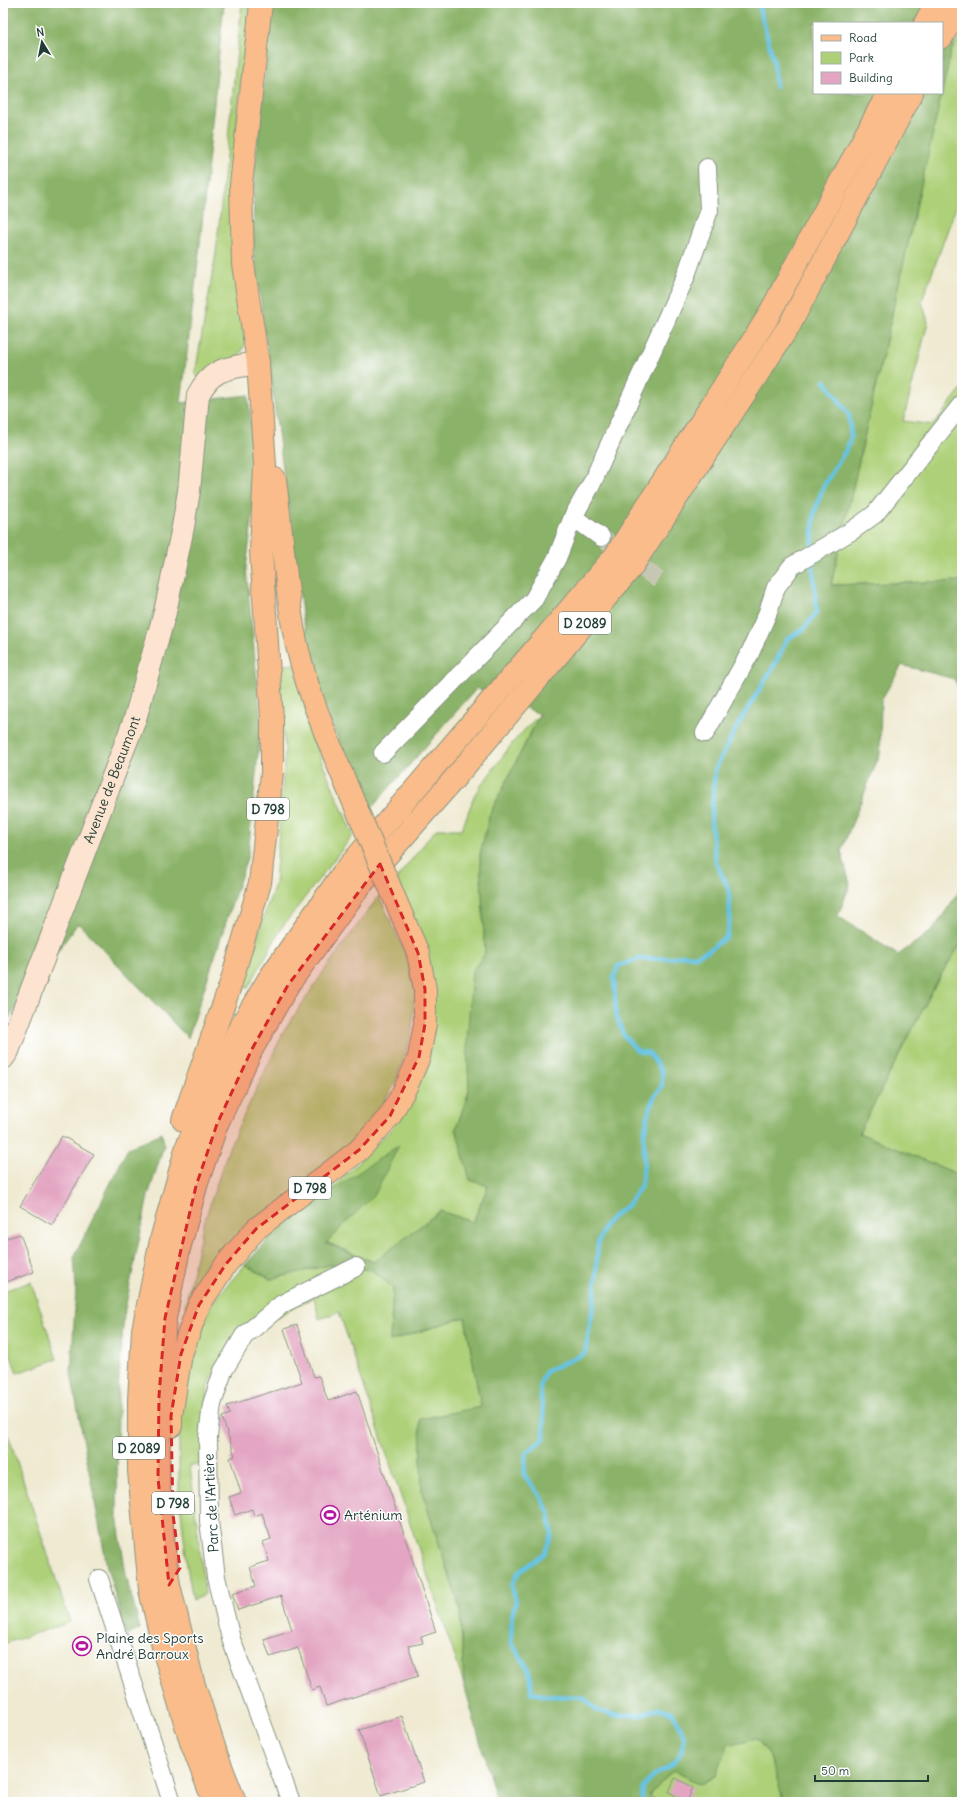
<svg xmlns="http://www.w3.org/2000/svg" width="965" height="1805" viewBox="0 0 965 1805" font-family="Delius,sans-serif">
<rect width="100%" height="100%" fill="#fff"/>
<filter id="ink" filterUnits="userSpaceOnUse"><feTurbulence type="fractalNoise" baseFrequency=".025" numOctaves="2"/><feDisplacementMap in="SourceGraphic" scale="8" xChannelSelector="R" yChannelSelector="G"/><feConvolveMatrix kernelMatrix="1 2 1 2 8 2 1 2 1" color-interpolation-filters="sRGB"/></filter>
<filter id="wash" filterUnits="userSpaceOnUse"><feTurbulence type="fractalNoise" baseFrequency=".012" numOctaves="4" result="noise"/><feDisplacementMap in="SourceGraphic" scale="16" xChannelSelector="R" yChannelSelector="G"/><feGaussianBlur stdDeviation="0.9" result="paint"/><feColorMatrix in="noise" values="0 0 0 0 0 0 0 0 0 0 0 0 0 0 0 0 0 1.4 0 .05"/><feComposite in="paint" operator="in"/></filter>
<g filter="url(#wash)">
<rect width="100%" height="100%" fill="#efead1"/>
<g fill="#add078" stroke="#668656">
<polygon points="242,3 249,3 239,98 232,187 245,344 239,356 198,378 195,374 216,253"/>
<polygon points="962,33 962,160 957,204 922,301 928,322 903,421 933,425 962,388 962,581 831,585 951,52"/>
<polygon points="294,664 317,750 353,835 282,927 248,988 240,986 275,884 285,751 278,666"/>
<polygon points="540,714 489,816 480,855 485,954 472,971 469,1091 456,1129 488,1186 473,1222 440,1211 374,1262 326,1242 375,1194 325,1196 393,1127 433,1028 397,878 436,829 462,829 475,794 514,741"/>
<polygon points="379,896 405,952 416,992 411,1037 395,1084 371,1122 191,1307 185,1306 203,1225 230,1145 284,1031 328,965"/>
<polygon points="962,942 962,1176 859,1133 940,976"/>
<polygon points="245,1265 271,1279 329,1265 372,1270 393,1288 390,1341 465,1317 481,1407 420,1419 422,1492 460,1608 464,1684 339,1312 319,1319 314,1297 232,1341 208,1386 203,1464 190,1465 205,1594 193,1600 187,1566 179,1493 179,1430 186,1367 212,1303"/>
<polygon points="31,1282 57,1359 17,1373 3,1333 3,1291"/>
<polygon points="3,1419 70,1622 3,1644"/>
<polygon points="756,1738 769,1754 784,1802 659,1802 649,1796 673,1770 700,1784 716,1776 727,1745"/>
</g>
<g fill="#8ab268" stroke="#54784e" fill-rule="evenodd">
<polygon points="3,3 224,3 200,244 181,403 248,395 257,483 246,568 261,722 248,855 188,1038 78,923 3,1026"/>
<path d="M 273,3 L 962,3 L 962,19 L 951,52 L 831,585 L 962,581 L 962,693 L 954,679 L 902,665 L 881,700 L 880,754 L 841,851 L 850,884 L 838,916 L 898,955 L 933,930 L 962,887 L 962,942 L 940,976 L 859,1133 L 962,1176 L 962,1802 L 784,1802 L 769,1754 L 756,1738 L 728,1745 L 716,1776 L 700,1784 L 673,1770 L 649,1796 L 659,1802 L 497,1802 L 464,1684 L 460,1608 L 422,1492 L 420,1419 L 481,1407 L 465,1317 L 390,1341 L 393,1288 L 372,1270 L 329,1265 L 271,1279 L 245,1265 L 280,1226 L 399,1145 L 375,1194 L 326,1243 L 374,1262 L 440,1211 L 473,1222 L 488,1186 L 470,1180 L 456,1129 L 469,1091 L 467,1043 L 472,971 L 485,954 L 480,855 L 489,816 L 540,714 L 477,688 L 369,811 L 324,708 L 303,620 L 253,244 L 254,175 ZM 814,23 L 942,23 L 942,93 L 814,93 Z"/>
<polygon points="162,1133 164,1145 148,1196 124,1314 118,1392 117,1515 126,1575 140,1629 127,1636 107,1567 71,1373 76,1288 74,1257 128,1148"/>
</g>
<g fill="none" stroke-linecap="round" stroke-linejoin="round">
<g stroke="#65c3e3" stroke-width="4.5">
<polyline points="758,3 774,62 776,87"/>
<polyline points="812,550 814,514 823,487 846,450 851,437 849,415 825,381"/>
<path d="M 642,1802 C 642,1797 642,1791 644,1787 C 650,1776 659,1773 668,1767 C 690,1751 685,1731 672,1712 L 658,1708 L 641,1715 L 612,1715 L 596,1710 L 583,1697 L 545,1696 L 531,1692 L 531,1678 L 527,1667 L 511,1642 L 512,1615 L 516,1602 L 512,1586 L 518,1573 L 544,1554 L 552,1535 L 549,1513 L 538,1492 L 524,1475 L 526,1453 L 544,1439 C 544,1432 544,1425 544,1418 C 543,1404 535,1384 546,1372 C 551,1367 576,1359 585,1353 L 595,1296 L 598,1243 L 605,1225 L 616,1214 L 629,1204 L 641,1186 L 644,1165 L 644,1135 L 648,1115 L 653,1099 L 662,1086 L 662,1072 L 649,1053 L 637,1051 L 623,1034 L 616,1015 L 614,977 L 618,966 L 638,959 L 672,958 L 684,955 L 696,956 L 709,950 L 727,936 L 730,918 L 729,890 L 716,863 L 711,821 L 715,770 L 739,723 L 775,664 L 787,639 L 804,629 L 817,612 L 812,559"/>
</g>
</g>
<g id="blocks">
<g fill="#e3a5c2">
<polygon points="62,1136 94,1154 52,1225 20,1206"/>
<polygon points="20,1234 34,1272 3,1283 3,1239"/>
<polygon points="297,1325 314,1377 319,1376 328,1401 357,1391 436,1632 421,1637 423,1643 408,1646 418,1676 326,1706 320,1687 312,1690 298,1648 270,1657 264,1639 292,1630 281,1596 238,1610 232,1593 256,1586 250,1567 269,1561 263,1542 271,1539 262,1513 254,1516 252,1509 235,1515 229,1497 241,1493 230,1458 235,1456 222,1417 230,1414 227,1406 302,1382 284,1329"/>
<polygon points="402,1716 424,1782 381,1796 359,1730"/>
<polygon points="675,1778 693,1787 687,1802 669,1792"/>
</g>
</g>
</g>
<g filter="url(#ink)">
<use href="#blocks" fill-opacity="0" stroke="#879482" stroke-width="1"/>
<g fill="none" stroke-linecap="round" stroke-linejoin="round">
<polyline stroke="#c5c7b2" stroke-width="18" stroke-dasharray="18 9" stroke-linecap="butt" points="601,537 660,581"/>
<g stroke="#879482" stroke-width="20">
<g id="minor">
<polyline points="573,517 601,537"/>
<polyline points="705,733 750,653 768,612 776,587 792,566 853,530 875,514 962,404"/>
<polyline points="383,753 534,599 557,558 573,517 592,483 685,278 709,210 707,168"/>
<polyline points="99,1579 172,1802"/>
<polyline points="291,1802 231,1639 216,1577 209,1521 208,1437 212,1404 223,1371 244,1336 282,1304 356,1267"/>
</g>
</g>
<g stroke="#879482" stroke-width="24">
<g id="secondary">
<path id="s1" d="M 3,1058 L 8,1051 L 135,719 L 165,612 L 183,527 L 189,491 L 198,395 C 212,367 229,368 258,363"/>
</g>
</g>
<g stroke="#879482" stroke-width="24">
<polyline id="primary" points="258,363 243,264 241,185 261,3"/>
</g>
<g stroke="#879482" stroke-width="24">
<g id="trunk">
<polyline points="925,23 936,3"/>
<polyline points="942,37 960,3"/>
<path d="M 275,479 C 281,528 285,578 293,627 C 303,682 325,733 346,784"/>
<polyline points="183,1120 231,983 260,883 272,773 272,719 261,552 265,465 258,363"/>
<polyline points="171,1426 171,1416 181,1354 199,1305 226,1264 256,1229 359,1150 390,1116 407,1085 419,1057 425,1024 425,989 418,953"/>
<polyline points="214,1802 191,1742 165,1655 150,1590 139,1471 139,1400 143,1330 161,1240 187,1146 238,1031 268,980 343,873 615,556 766,320 888,93"/>
<polyline points="235,1802 217,1756 193,1682 169,1585 163,1543 158,1478 159,1396 165,1318 179,1249 196,1186 217,1124 252,1049 288,985 360,886 454,779 631,568 789,326 912,93"/>
</g>
</g>
<use href="#minor" stroke="#fff" stroke-width="18"/>
<use href="#secondary" stroke="#fde4d0" stroke-width="22"/>
<use href="#primary" stroke="#f9bc8a" stroke-width="22"/>
<use href="#trunk" stroke="#f9bc8a" stroke-width="22"/>
<g stroke="#879482" stroke-width="24" stroke-linecap="butt">
<polyline id="trunk-bridge" points="346,784 418,953"/>
</g>
<use href="#trunk-bridge" stroke="#f9bc8a" stroke-width="22"/>
</g>
</g>
<path fill="#d62828" fill-opacity="0.2" stroke="#d62828" stroke-width="3" stroke-dasharray="8 5" stroke-linejoin="round" d="M 380,864 L 418,953 L 425,989 L 425,1024 L 419,1057 L 390,1116 L 359,1150 L 256,1229 L 226,1264 L 199,1305 L 181,1354 L 171,1416 L 173,1515 L 180,1568 L 169,1585 L 158,1478 L 159,1396 L 165,1318 L 196,1186 L 217,1124 L 252,1049 L 288,985 Z"/>
<defs>
<g id="stadium-ring" transform="scale(1)"><circle r="9.5" fill="#fff" stroke="#b5179e" stroke-width="1.5"/><path d="M0-5a6.5 5 0 1 0 0 10a6.5 5 0 1 0 0-10ZM-3.5-1.8h7v3.6h-7Z" fill="#b5179e"/></g>
</defs>
<g fill-rule="evenodd">
<use href="#stadium-ring" x="330" y="1515"/>
<use href="#stadium-ring" x="82" y="1646"/>
</g>
<g text-anchor="middle" stroke-width="3" stroke-linejoin="round" paint-order="stroke">
<g fill="#fff" stroke="#627771" stroke-width="1">
<rect x="559" y="612" width="52" height="22" rx="3"/>
<rect x="247" y="798" width="42" height="22" rx="3"/>
<rect x="289" y="1177" width="42" height="22" rx="3"/>
<rect x="113" y="1437" width="52" height="22" rx="3"/>
<rect x="152" y="1492" width="42" height="22" rx="3"/>
</g>
<g font-size="13" font-weight="bold" fill="#1f3d34">
<text x="585" y="628">D 2089</text>
<text x="268" y="814">D 798</text>
<text x="310" y="1193">D 798</text>
<text x="139" y="1453">D 2089</text>
<text x="173" y="1508">D 798</text>
</g>
<g font-size="14" fill="#1f3d34" stroke="#fff">
<text dy="5" stroke="none"><textPath href="#s1" startOffset="299">Avenue de Beaumont</textPath></text>
<text transform="translate(211 1503) rotate(-93)" y="5">Parc de l'Artière</text>
</g>
<g font-size="14" fill="#1f3d34" stroke="#fff" text-anchor="start">
<text x="344" y="1520">Arténium</text>
<text x="96" y="1643">Plaine des Sports<tspan x="96" dy="16">André Barroux</tspan></text>
</g>
</g>
<rect width="965" height="1805" fill="none" stroke="#fff" stroke-width="16"/>
<rect x="813" y="22" width="130" height="72" fill="#ffffff" stroke="#a5b1ae"/>
<rect x="821" y="35" width="20" height="6" fill="#f9bc8a" stroke="#a5b1ae"/>
<text x="849" y="42" font-size="12" fill="#1f3d34">Road</text>
<rect x="821" y="52" width="20" height="12" fill="#add078" stroke="#a5b1ae"/>
<text x="849" y="62" font-size="12" fill="#1f3d34">Park</text>
<rect x="821" y="72" width="20" height="12" fill="#e3a5c2" stroke="#a5b1ae"/>
<text x="849" y="82" font-size="12" fill="#1f3d34">Building</text>
<g transform="translate(42 42) rotate(350)" stroke="#ffffff" stroke-width="3" paint-order="stroke">
<path d="M0-3L7 15L0 10L-7 15Z" fill="#1f3d34"/>
<text y="-6" font-size="11" font-weight="bold" text-anchor="middle" fill="#1f3d34">N</text>
</g>
<path d="M815 1775v6h113v-6" fill="none" stroke="#1f3d34" stroke-width="2"/>
<text x="821" y="1775" font-size="12" fill="#1f3d34" stroke="#ffffff" stroke-width="3" paint-order="stroke">50 m</text>
</svg>
